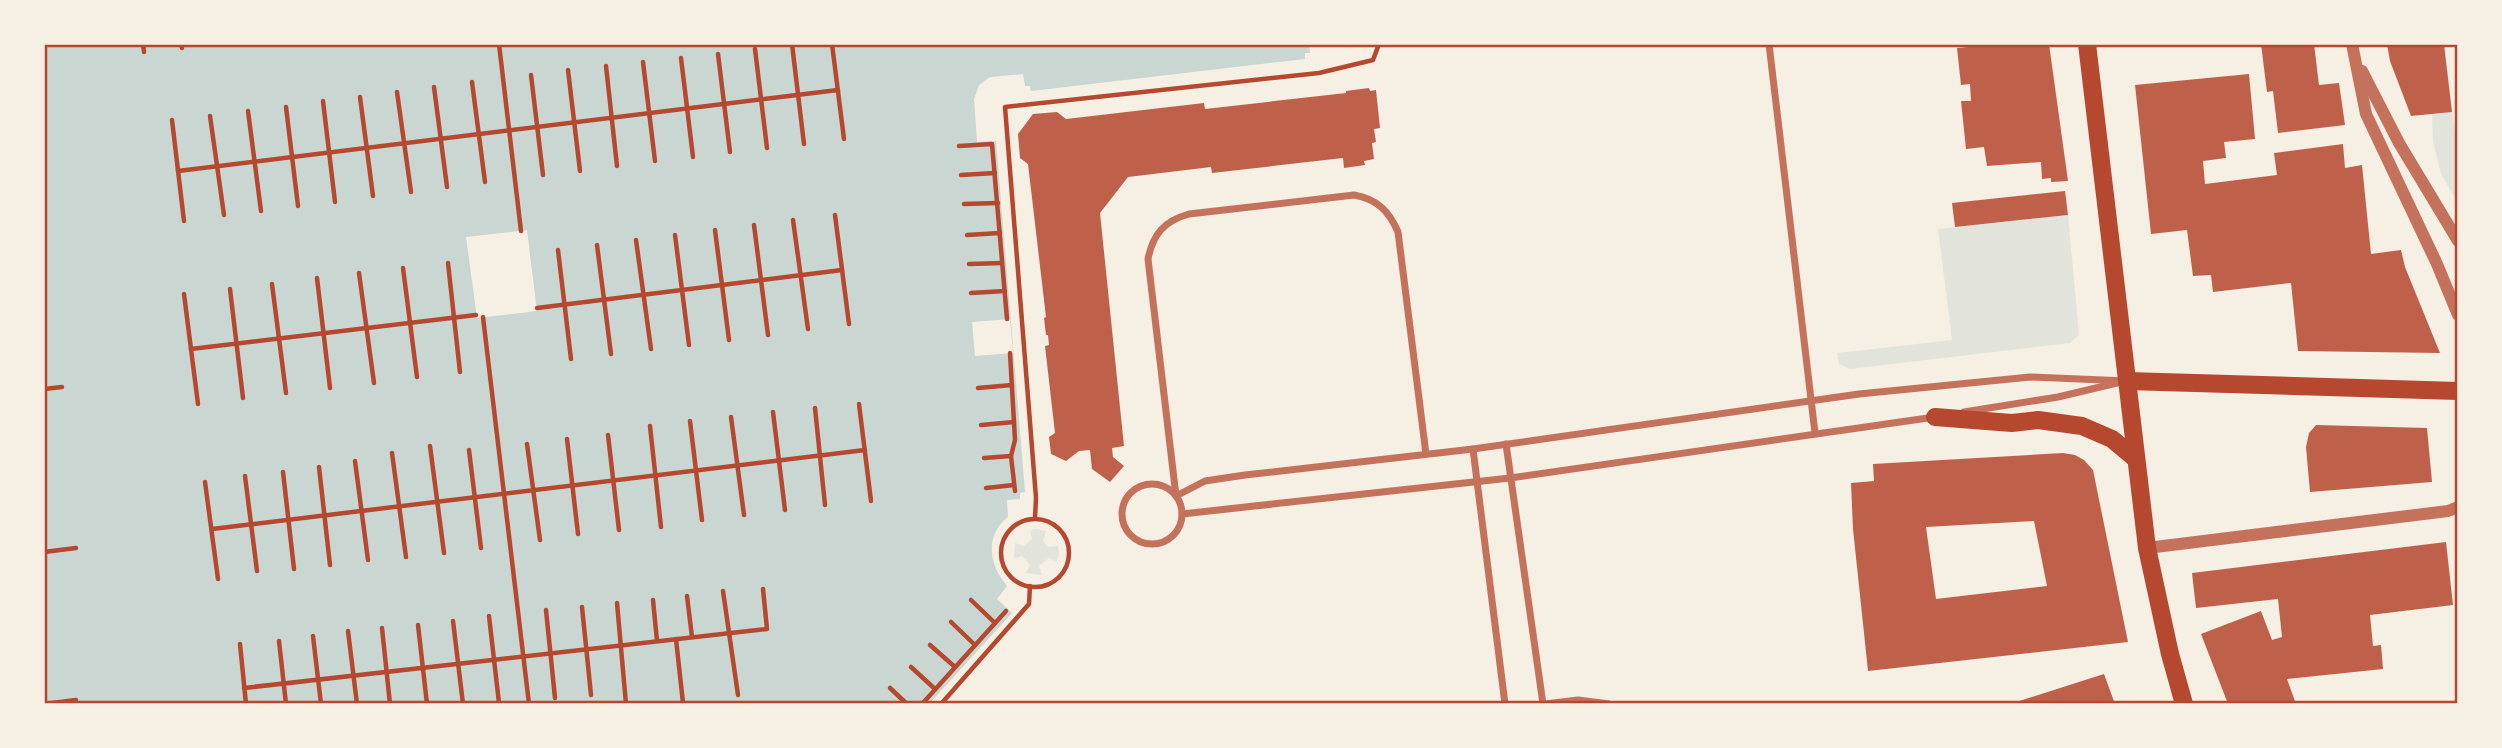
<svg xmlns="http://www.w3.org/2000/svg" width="2502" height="748" viewBox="0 0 2502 748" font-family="Inter,sans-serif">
<rect width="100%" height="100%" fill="#f6efe4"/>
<g fill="#e2e4dc">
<polygon points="2452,112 2458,152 2458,203 2441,174 2433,142 2432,114"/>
<polygon points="2068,215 2079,335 2070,343 1850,369 1839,364 1837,353 1952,340 1938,229"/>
<polygon points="1037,529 1046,531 1043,541 1048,547 1058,546 1059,554 1056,562 1049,558 1039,566 1042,575 1026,573 1030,565 1022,556 1014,559 1015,543 1024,546 1032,539 1030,530"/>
</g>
<path fill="#c9d6d2" d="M 44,44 L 1309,44 L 1310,53 L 1305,53 L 1305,59 L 1031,91 L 1030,86 L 1025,86 L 1023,74 L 990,77 L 979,85 L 974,99 L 977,142 L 996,141 L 1025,492 L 1020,493 L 1020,499 L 1007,500 L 1008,517 C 984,536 989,565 1007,586 L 997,599 L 1012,613 L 929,704 L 44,704 Z"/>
<g fill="#f6efe4">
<polygon points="527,230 537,311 477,318 466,237"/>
<polygon points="1010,319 1013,353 975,356 972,322"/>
</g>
<g fill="#bf614a" fill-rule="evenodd">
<polygon points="2003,44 2049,44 2068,181 2051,182 2051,178 2042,179 2041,162 1987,166 1984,147 1966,149 1961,101 1971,101 1970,84 1961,85 1957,48"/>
<polygon points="2261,44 2314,44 2319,85 2339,83 2345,125 2278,133 2273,91 2267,92"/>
<polygon points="2387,44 2444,44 2452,112 2411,116 2390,61"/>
<polygon points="2249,74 2255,139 2224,142 2226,158 2203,161 2205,184 2277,175 2274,153 2343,144 2345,168 2362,165 2371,254 2401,250 2405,267 2440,353 2298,351 2291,283 2213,292 2211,275 2193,276 2187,230 2151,234 2135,85"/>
<polygon points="1369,88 1370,91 1376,90 1380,128 1374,129 1376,142 1372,143 1374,159 1364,161 1365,165 1344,168 1343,158 1212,173 1211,167 1128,177 1100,213 1124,446 1112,448 1113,457 1124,466 1110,482 1092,469 1090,450 1079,451 1066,461 1051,454 1049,437 1055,433 1045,346 1049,345 1048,335 1046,335 1044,318 1046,317 1028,164 1020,158 1018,134 1033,114 1057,112 1066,119 1204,103 1205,109 1346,93 1346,91"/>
<polygon points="2065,191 2068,215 1955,227 1952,203"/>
<polygon points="2316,425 2427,428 2432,482 2310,492 2306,447 2309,433"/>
<path d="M 2063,453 L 2075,455 L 2084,460 L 2093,470 L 2128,642 L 1868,671 L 1853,529 L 1851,483 L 1874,481 L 1873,464 ZM 2034,521 L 2047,586 L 1936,599 L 1926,527 Z"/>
<polygon points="2446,542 2453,605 2370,615 2373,646 2381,645 2383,669 2287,679 2296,704 2228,704 2201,634 2261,611 2272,640 2282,637 2278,599 2196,608 2192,573"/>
<polygon points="2104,674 2115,704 2010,704"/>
</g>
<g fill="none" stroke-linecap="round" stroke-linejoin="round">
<g stroke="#b5482f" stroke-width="4.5">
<polyline points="143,44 144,52"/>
<polyline points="181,44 182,48"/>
<polyline points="499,44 521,231"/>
<polyline points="792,44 804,144"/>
<polyline points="832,44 844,139"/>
<polyline points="755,49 767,148"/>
<polyline points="718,54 730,152"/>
<polyline points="681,58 693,157"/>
<polyline points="643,62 655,161"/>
<polyline points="606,66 617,166"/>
<polyline points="568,70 580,171"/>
<polyline points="531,75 543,175"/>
<polyline points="472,82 485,182"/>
<polyline points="434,87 447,187"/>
<polyline points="397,92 411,192"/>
<polyline points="360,97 373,196"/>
<polyline points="323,101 335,202"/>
<polyline points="286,107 298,206"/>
<polyline points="248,111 261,211"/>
<polyline points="210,116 224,215"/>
<polyline points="172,120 184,221"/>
<polyline points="959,146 992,144 1007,319"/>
<polyline points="178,171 838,90"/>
<polyline points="961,175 995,173"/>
<polyline points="964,204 998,203"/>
<polyline points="835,215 849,324"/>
<polyline points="793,220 808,329"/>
<polyline points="754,225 768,335"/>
<polyline points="715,230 729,340"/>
<polyline points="675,235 689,345"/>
<polyline points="967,235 1000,233"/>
<polyline points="636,240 651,349"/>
<polyline points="597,245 611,354"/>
<polyline points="558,250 571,359"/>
<polyline points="448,263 460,372"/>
<polyline points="969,264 1002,263"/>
<polyline points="403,268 417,377"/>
<polyline points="359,273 374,383"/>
<polyline points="317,278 330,388"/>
<polyline points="272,284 286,393"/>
<polyline points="230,289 243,398"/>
<polyline points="971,293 1005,291"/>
<polyline points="184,294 198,404"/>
<polyline points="537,308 842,270"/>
<polyline points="483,317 529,704"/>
<polyline points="191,349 476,315"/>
<polyline points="1010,353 1015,440 1011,456 1015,491"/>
<polyline points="978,388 1012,385"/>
<polyline points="44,389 62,387"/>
<polyline points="859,404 871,501"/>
<polyline points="815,408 825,505"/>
<polyline points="773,412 785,510"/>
<polyline points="731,417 744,515"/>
<polyline points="690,421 702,520"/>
<polyline points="981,425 1014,422"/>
<polyline points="650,426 661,527"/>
<polyline points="608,435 619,530"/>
<polyline points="567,439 578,534"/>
<polyline points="527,444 540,540"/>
<polyline points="430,446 444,553"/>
<polyline points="469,450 481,548"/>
<polyline points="392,453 406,557"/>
<polyline points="984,458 1011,456"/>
<polyline points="355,461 368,560"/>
<polyline points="319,467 330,565"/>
<polyline points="283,472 294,569"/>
<polyline points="245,476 257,571"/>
<polyline points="205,482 218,579"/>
<polyline points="986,488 1014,485"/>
<polyline points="1035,518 1036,498 1005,107 1319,73 1373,60 1379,44"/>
<circle cx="1035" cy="553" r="34"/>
<polyline points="212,529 865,450"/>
<polyline points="44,552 76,548"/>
<polyline points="723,591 738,695"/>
<polyline points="687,596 692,637"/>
<polyline points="653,600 657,641"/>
<polyline points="971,600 995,623"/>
<polyline points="617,603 626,704"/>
<polyline points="582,607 591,695"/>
<polyline points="546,610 555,698"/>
<polyline points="489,616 499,703"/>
<polyline points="453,621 463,704"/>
<polyline points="951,622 975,645"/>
<polyline points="418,625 427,704"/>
<polyline points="382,628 390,704"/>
<polyline points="348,631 357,704"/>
<polyline points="313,636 321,704"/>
<polyline points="676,639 683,703"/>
<polyline points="279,641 286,704"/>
<polyline points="240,644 246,704"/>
<polyline points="930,645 955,667"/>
<polyline points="911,667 935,689"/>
<polyline points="244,688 767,629 763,589"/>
<polyline points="890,688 907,704"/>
<polyline points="44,704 76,700"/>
<polyline points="922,704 1006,611"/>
<polyline points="941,704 1029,604 1030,586"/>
</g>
<g stroke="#c5725c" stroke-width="7">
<polyline points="1769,44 1815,433"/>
<polyline points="1964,412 2058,397 2117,383"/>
<polyline points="1506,444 1543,704"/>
<polyline points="1473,449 1505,704"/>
<path d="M 1426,454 L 1398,232 C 1389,211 1377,199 1354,195 L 1189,214 C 1164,221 1153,234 1148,259 L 1176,496 L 1205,481 L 1245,475 L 1473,449 L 1859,394 L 2030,377 L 2127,381"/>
<circle cx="1152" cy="514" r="30"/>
<polyline points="1182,514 1510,478 1935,417"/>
<polyline points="1545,704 1578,700 1609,704"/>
</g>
<g stroke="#c5725c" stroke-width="12">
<polyline points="2352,44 2366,114 2437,264 2458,315"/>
<polyline points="2362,71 2399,143 2458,241"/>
<polyline points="2147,548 2448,511 2458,507"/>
</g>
<g stroke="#b5482f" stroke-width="18">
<polyline points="2087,44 2147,548 2170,654 2184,704"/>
<polyline points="2127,381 2458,391"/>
<polyline points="1935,417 2012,423 2038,420 2082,426 2112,439 2136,459"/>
</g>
</g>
<rect width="2502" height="748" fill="none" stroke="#f6efe4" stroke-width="91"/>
<rect x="46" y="46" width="2410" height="656" fill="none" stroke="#b5482f" stroke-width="2.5"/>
</svg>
